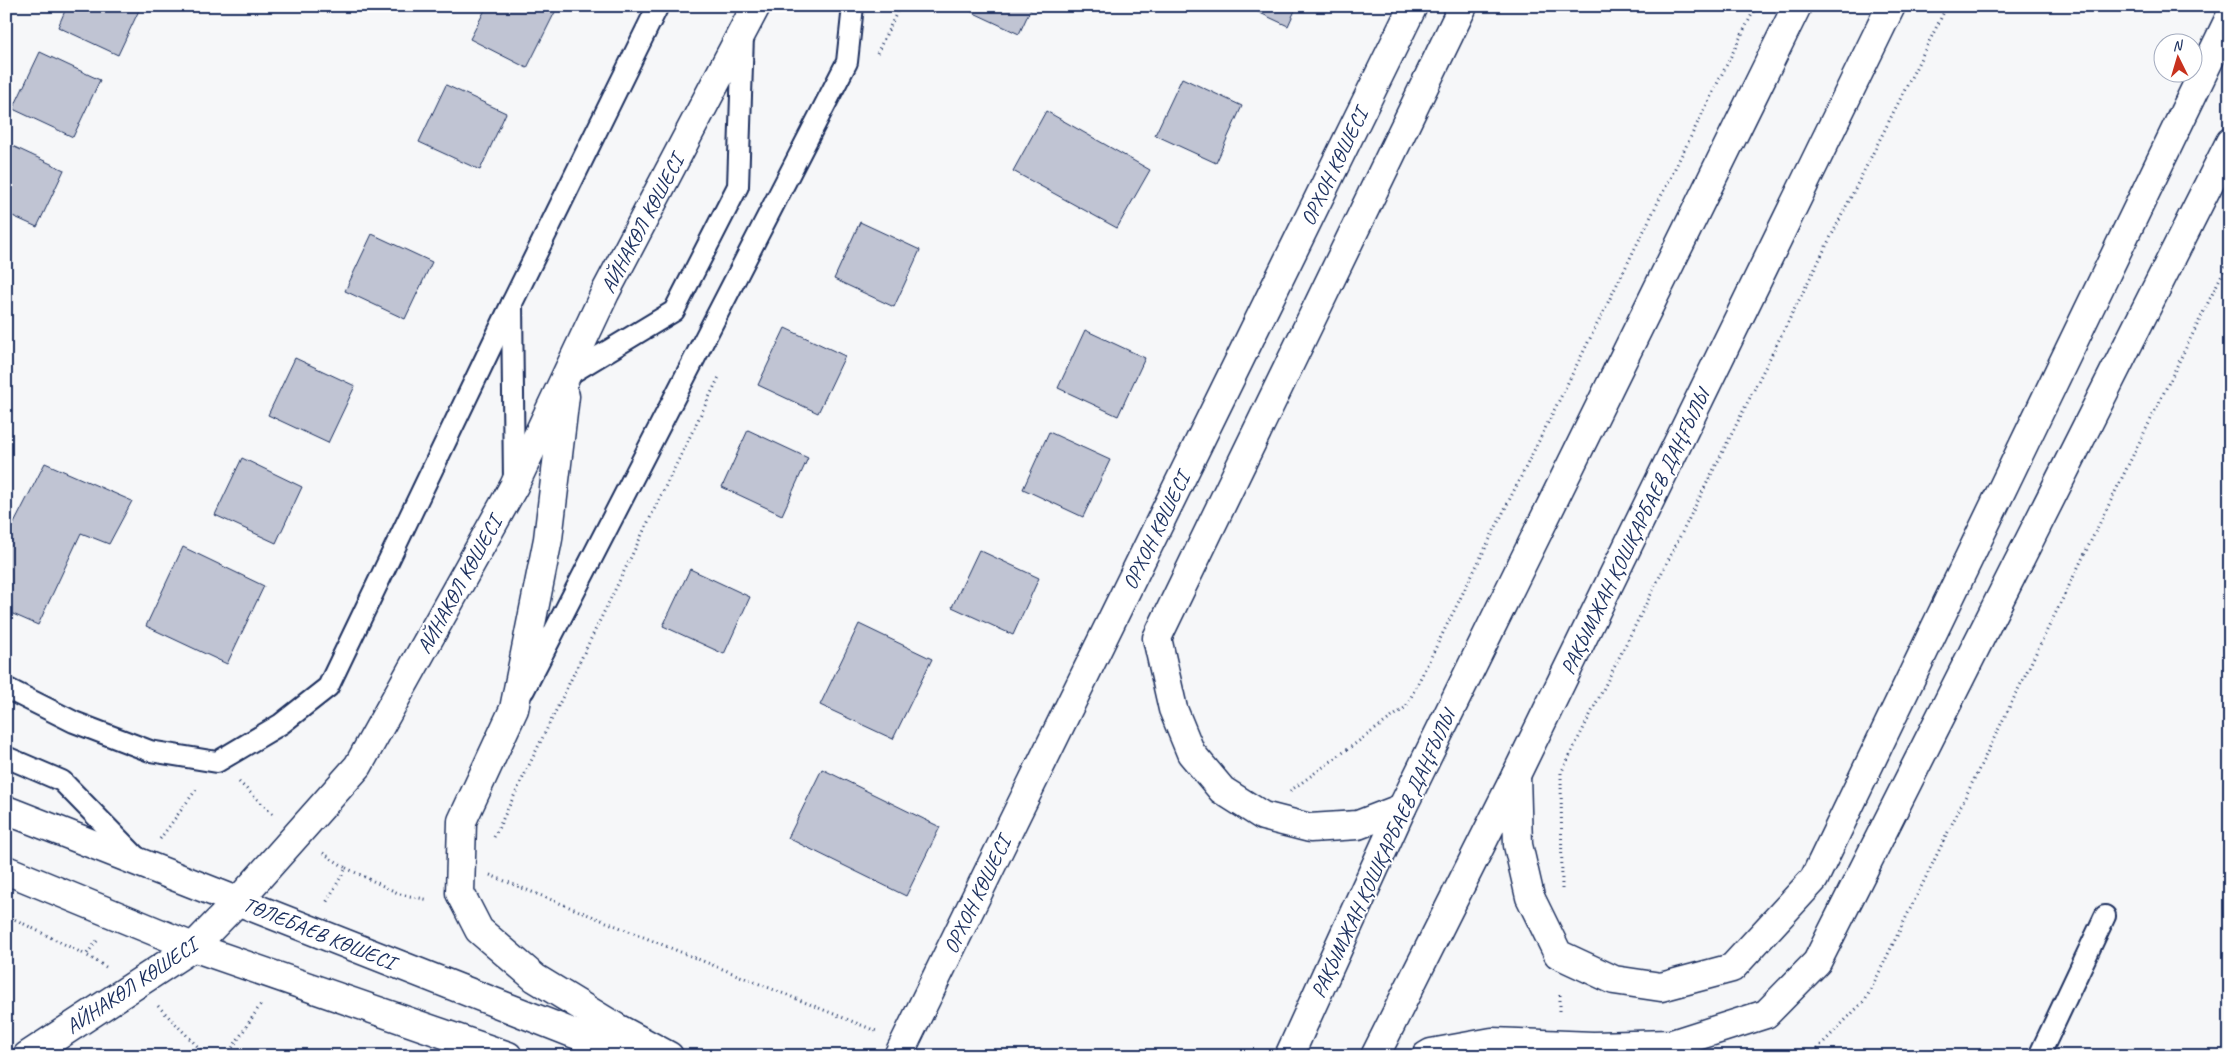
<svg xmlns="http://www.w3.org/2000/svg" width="2236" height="1062" viewBox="0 0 2236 1062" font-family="Caveat,sans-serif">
<rect width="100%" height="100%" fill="#f6f7f9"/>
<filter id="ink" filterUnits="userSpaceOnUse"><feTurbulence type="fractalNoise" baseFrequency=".02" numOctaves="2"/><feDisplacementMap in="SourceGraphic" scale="10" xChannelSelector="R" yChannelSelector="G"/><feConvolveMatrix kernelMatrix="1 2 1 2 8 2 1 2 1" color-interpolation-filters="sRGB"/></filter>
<g filter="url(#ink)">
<g fill="#c0c4d3" stroke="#1b2f5e">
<polygon points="67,6 141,6 118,55 58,27"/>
<polygon points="487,6 558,6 527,68 470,39"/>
<polygon points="959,6 1032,6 1019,34"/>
<polygon points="1245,6 1297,6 1288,26"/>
<polygon points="40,52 100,80 73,137 13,109"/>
<polygon points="1182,78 1242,106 1216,163 1155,135"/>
<polygon points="446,85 506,113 480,170 419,142"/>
<polygon points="1046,111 1150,170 1117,228 1013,171"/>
<polygon points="6,143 64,170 37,227 6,213"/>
<polygon points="860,222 920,250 894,307 834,279"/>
<polygon points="372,234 432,262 405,319 345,291"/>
<polygon points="785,328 845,356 818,413 758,385"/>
<polygon points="1085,330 1145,358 1118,416 1058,388"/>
<polygon points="295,358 355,386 328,443 268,415"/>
<polygon points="748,430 808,458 782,515 722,487"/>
<polygon points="1049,432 1110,460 1083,517 1023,489"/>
<polygon points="242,458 302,487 276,543 215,515"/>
<polygon points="45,463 132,501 109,544 81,533 38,625 6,611 6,539"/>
<polygon points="183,547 264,586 227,664 146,626"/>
<polygon points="979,550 1039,578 1013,635 952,607"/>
<polygon points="690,569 750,597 724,654 663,626"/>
<polygon points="859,624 932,659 893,739 820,705"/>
<polygon points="822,769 940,827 906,896 788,838"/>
</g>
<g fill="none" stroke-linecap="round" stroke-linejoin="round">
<g stroke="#1b2f5e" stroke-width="24">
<g id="lane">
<polyline points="568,375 674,311 738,186 743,35"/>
<polyline points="514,483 512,303 658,6"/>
<polyline points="6,688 74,722 150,751 217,762 281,724 328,687 512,303"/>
<polyline points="524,690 847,62 853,6"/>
<polyline points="6,757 62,781 139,860"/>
<polyline points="2039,1056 2105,916"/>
</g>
</g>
<g stroke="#1b2f5e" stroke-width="31">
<polyline id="street" points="898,1056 1413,6"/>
</g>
<g stroke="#1b2f5e" stroke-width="31">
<g id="secondary">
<polyline points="565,396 548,539 514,709 462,821 460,893 479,930 535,978 617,1028 669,1056"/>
<polyline points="6,810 631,1056"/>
<polyline points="6,870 193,947 508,1056"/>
<polyline points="27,1056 193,947 238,901 358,766 514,486 605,293 756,6"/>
<polyline points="1289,1056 1402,808 1797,6"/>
<polyline points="1375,1056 1516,775 1891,6"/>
</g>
</g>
<g stroke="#1b2f5e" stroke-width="31">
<g id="primary">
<polyline points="1516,775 1518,845 1530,897 1558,954 1614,980 1661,987 1732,968 1814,879 2230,17"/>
<polyline points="1402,808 1358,825 1310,828 1263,816 1222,790 1191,753 1173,709 1157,638 1463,6"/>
<polyline points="1426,1056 1431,1053 1492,1042 1593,1046 1672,1044 1766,1014 1817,962 2230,142"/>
</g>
</g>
<g stroke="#1b2f5e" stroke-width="3" stroke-dasharray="1 4" stroke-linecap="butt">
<polyline points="877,53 900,6"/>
<polyline points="239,782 274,815"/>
<polyline points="1290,791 1406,707 1756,6"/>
<polyline points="494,837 720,375"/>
<polyline points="160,839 198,787"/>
<polyline points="323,853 346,868 326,903"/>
<polyline points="346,868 400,894 429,900"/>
<polyline points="490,875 876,1031"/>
<polyline points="1562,889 1561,773 1947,6"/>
<polyline points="6,915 86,955"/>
<polyline points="97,941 86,955 106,967"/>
<polyline points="1560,995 1560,1014"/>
<polyline points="158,1006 207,1056"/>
<polyline points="227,1056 261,1004"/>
<polyline points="1810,1056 1866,999 2230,258"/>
</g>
<use href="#lane" stroke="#fff" stroke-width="20"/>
<use href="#street" stroke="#fff" stroke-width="28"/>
<use href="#secondary" stroke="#fff" stroke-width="28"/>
<use href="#primary" stroke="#fff" stroke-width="28"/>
</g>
</g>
<g text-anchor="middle" stroke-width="4" stroke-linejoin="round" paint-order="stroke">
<g font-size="21" fill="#1b2f5e" stroke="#fff">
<text transform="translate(1334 167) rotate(-64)" y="7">ОРХОН КӨШЕСІ</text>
<text transform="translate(642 224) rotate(-62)" y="7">АЙНАКӨЛ КӨШЕСІ</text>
<text transform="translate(1156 531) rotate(-64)" y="7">ОРХОН КӨШЕСІ</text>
<text transform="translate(1635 532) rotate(-64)" y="7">РАҚЫМЖАН ҚОШҚАРБАЕВ ДАҢҒЫЛЫ</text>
<text transform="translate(459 585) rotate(-61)" y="7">АЙНАКӨЛ КӨШЕСІ</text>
<text transform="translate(1383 854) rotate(-65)" y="7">РАҚЫМЖАН ҚОШҚАРБАЕВ ДАҢҒЫЛЫ</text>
<text transform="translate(977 895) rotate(-64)" y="7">ОРХОН КӨШЕСІ</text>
<text transform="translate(319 933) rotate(22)" y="7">ТӨЛЕБАЕВ КӨШЕСІ</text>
<text transform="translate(131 986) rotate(-34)" y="7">АЙНАКӨЛ КӨШЕСІ</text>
</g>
</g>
<rect width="2236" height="1062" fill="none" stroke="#fff" stroke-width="25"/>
<rect x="12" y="12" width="2211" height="1037" fill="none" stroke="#1b2f5e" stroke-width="2" filter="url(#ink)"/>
<g transform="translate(2178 58) rotate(355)"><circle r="24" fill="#ffffff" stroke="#a4acbf"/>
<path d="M0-4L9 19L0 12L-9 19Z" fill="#c8321e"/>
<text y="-8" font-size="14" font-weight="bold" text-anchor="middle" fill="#1b2f5e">N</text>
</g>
</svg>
